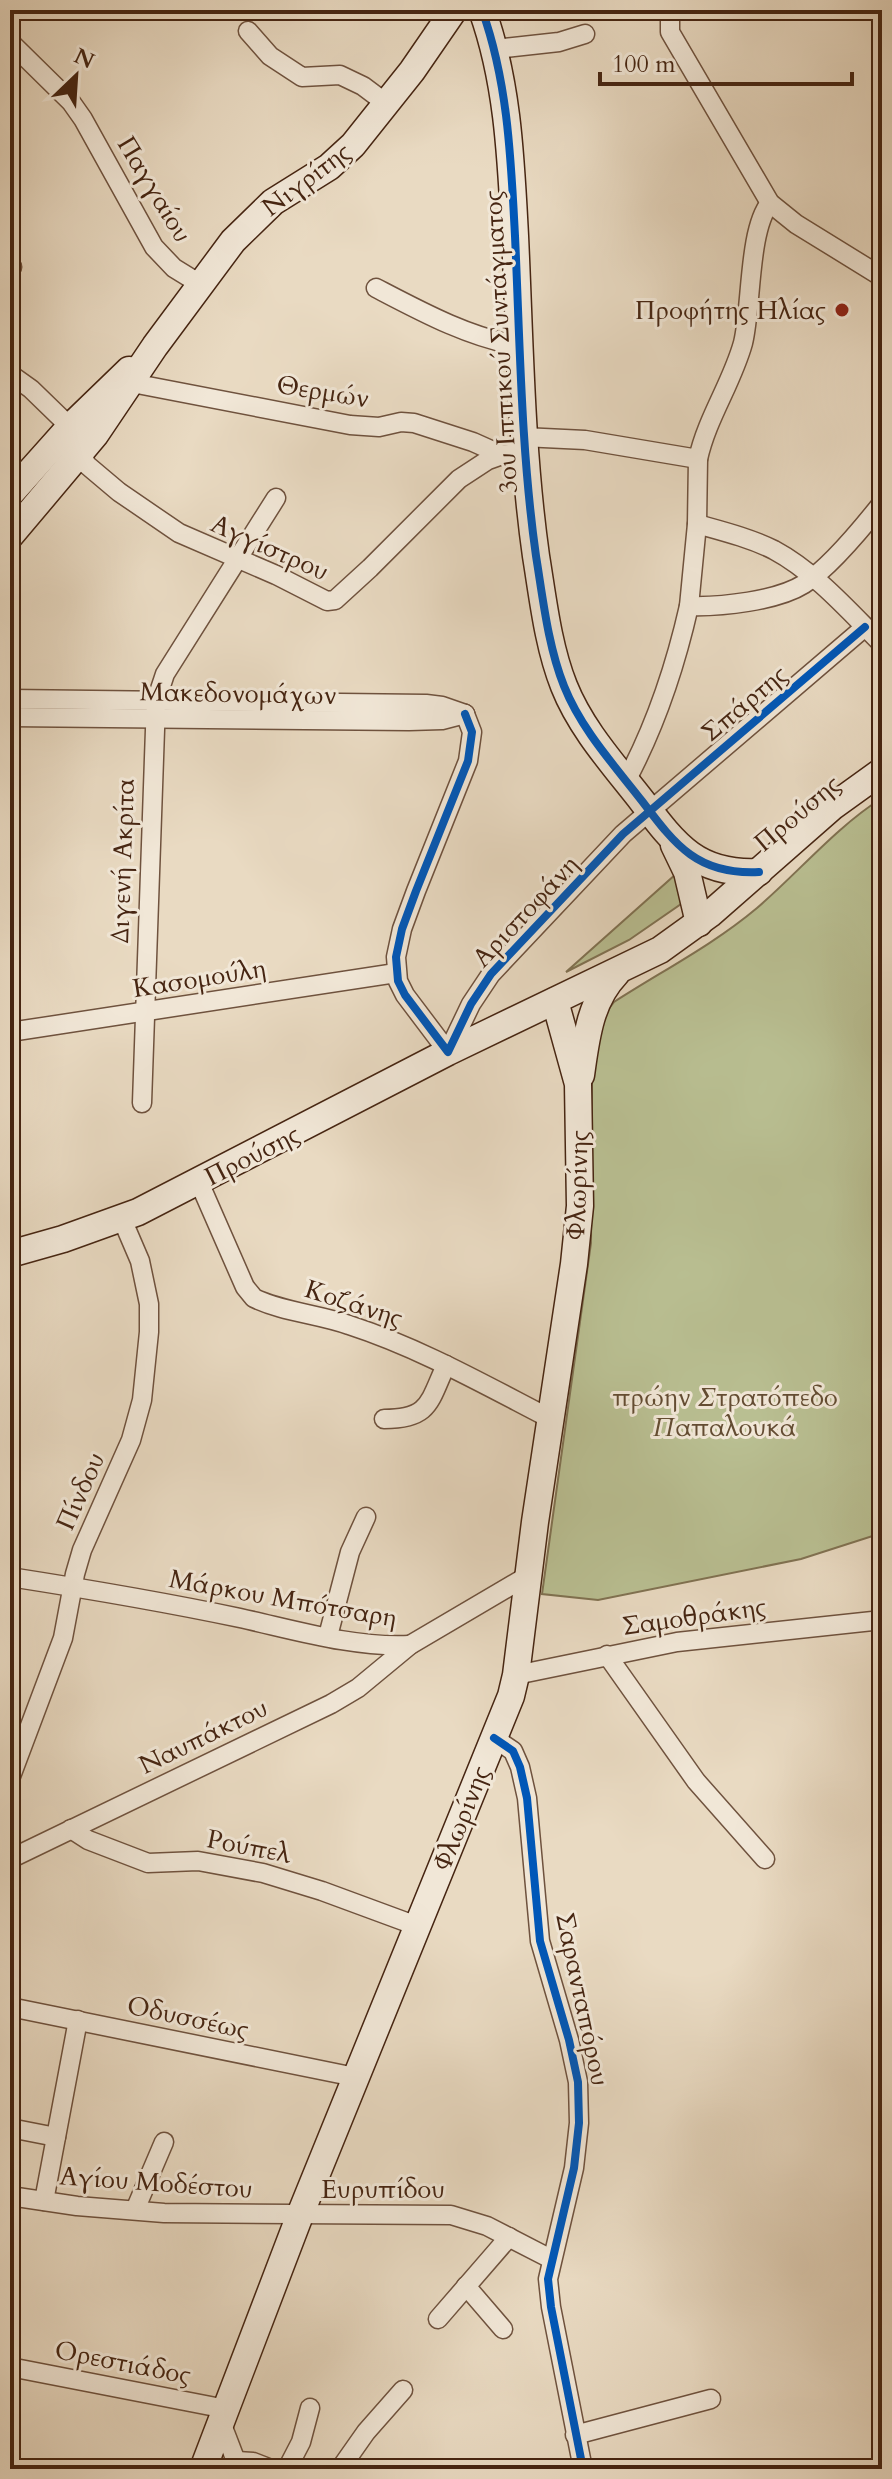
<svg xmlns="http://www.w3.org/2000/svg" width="892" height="2479" viewBox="0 0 892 2479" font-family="Cardo,serif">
<rect width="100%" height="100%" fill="#e9dac2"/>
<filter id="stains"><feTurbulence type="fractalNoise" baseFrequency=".0025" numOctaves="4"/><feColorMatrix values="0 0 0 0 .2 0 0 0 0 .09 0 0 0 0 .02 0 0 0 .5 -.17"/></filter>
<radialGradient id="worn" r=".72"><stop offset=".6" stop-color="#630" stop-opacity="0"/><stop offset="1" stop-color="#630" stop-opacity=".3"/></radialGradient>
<g fill="#b9bf92" stroke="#807252" stroke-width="2">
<path d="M 882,798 L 882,1533 L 801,1559 L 598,1600 L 542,1594 L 591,1243 L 592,1081 L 598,1033 L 605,1014 L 614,1002 C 662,971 713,945 757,908 C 799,872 835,828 882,798 Z"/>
<polygon points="676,874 681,904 629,940 566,972"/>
</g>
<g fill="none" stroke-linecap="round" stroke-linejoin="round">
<g stroke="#6f523e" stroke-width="21">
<g id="street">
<polyline points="670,10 670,32 770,203 796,224 882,277"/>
<polyline points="248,31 270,56 302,77 340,75 363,86 387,104"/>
<polyline points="10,42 71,102 83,119 154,247 174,268 200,284"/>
<polyline points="495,49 559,42 585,34"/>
<polyline points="10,267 12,267"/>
<path d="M 376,288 C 422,312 468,337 519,346"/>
<polyline points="10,374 31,389 65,422 87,465 119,492 179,533 276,575 327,601 335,600 370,568 459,479 488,460 502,455 524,452"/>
<polyline points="132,383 350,425 379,427 401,422 414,423 473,442 502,455"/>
<path d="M 523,437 L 585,440 L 698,459 C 707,418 732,383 743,343 C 752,307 748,230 770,203"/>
<path d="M 697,524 C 722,531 750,538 774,550 C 815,572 849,611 882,644"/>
<polyline points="689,606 697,524 698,459"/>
<polyline points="10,699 426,704 442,706 465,714"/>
<polyline points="465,714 472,732 468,761 416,891 402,929 396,957 398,981 405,995 448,1052 471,1004 491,974 623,834 865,627"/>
<polyline points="10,717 409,721 442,720 465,714"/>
<path d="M 626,781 C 656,725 675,668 689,606 C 721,607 777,601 804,584 C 829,568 863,527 882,503"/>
<polyline points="10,1032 396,973"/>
<polyline points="142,1103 156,701 165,674 276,498"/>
<path d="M 199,1182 L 245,1287 L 254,1298 C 283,1312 318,1314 349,1325 C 420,1348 485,1385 551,1419"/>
<path d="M 384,1419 C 430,1419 429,1402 446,1365"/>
<path d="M 10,1577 C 87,1589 164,1602 240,1618 C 295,1630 354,1648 410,1645"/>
<polyline points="328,1636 350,1552 366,1517"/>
<polyline points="607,1655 696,1781 765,1859"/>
<polyline points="516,1675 677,1642 882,1620"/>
<polyline points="494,1738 513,1751 520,1767 527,1798 540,1941 569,2040 578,2082 579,2123 574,2168 548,2279 551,2307 583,2469"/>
<polyline points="10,1779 63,1638 75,1574 82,1550 131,1440 142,1400 149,1332 149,1304 140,1261 122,1219"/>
<polyline points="71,1829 88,1840 148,1863 198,1861 263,1873 322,1891 417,1926"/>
<polyline points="10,1859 331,1704 358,1688 410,1645 529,1575"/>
<polyline points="10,2007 355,2077"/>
<polyline points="10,2128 56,2137"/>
<polyline points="10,2196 77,2206 164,2213 451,2215 487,2226 551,2259"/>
<polyline points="44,2201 78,2020"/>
<polyline points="135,2210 164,2142"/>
<polyline points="466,2286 503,2329"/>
<polyline points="438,2319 509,2237"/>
<polyline points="10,2367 226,2409"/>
<polyline points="221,2422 239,2469"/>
<polyline points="575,2435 711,2399"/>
<polyline points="237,2461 253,2462 271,2469"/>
<polyline points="287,2469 301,2442 310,2408"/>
<polyline points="340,2469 366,2432 403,2390"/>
</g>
</g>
<g stroke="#462512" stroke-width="29">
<g id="secondary">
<path d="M 482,10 C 508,82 511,160 515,236 C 520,343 521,450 536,556 C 543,599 548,646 564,686 C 581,729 614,765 642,801 C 676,846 698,875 759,872"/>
<polyline points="10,494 69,428 129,370"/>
<polyline points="10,536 95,435 155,346 233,241 273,202 329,167 353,145 412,71 454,10"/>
<polyline points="674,845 687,872 699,923"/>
<path d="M 581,1075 C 586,1039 590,1001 616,974"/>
<polyline points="10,1254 63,1239 138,1212 448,1052 660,950 710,914 832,807 882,771"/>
<polyline points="203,2469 300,2215 511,1696 516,1675 535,1522 574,1264 580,1206 578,1084 555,1001"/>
</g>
</g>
<use href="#street" stroke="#f1e7d7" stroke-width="18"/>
<use href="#secondary" stroke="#f1e7d7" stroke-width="26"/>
<g stroke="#f1e7d7" stroke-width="13">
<g id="cycleway">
<path d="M 482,10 C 508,82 511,160 515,236 C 520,343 521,450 536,556 C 543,599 548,646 564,686 C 581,729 614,765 642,801 C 676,846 698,875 759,872"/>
<polyline points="465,714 472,732 468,761 416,891 402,929 396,957 398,981 405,995 448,1052 471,1004 491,974 623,834 865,627"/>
<polyline points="494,1738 513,1751 520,1767 527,1798 540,1941 569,2040 578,2082 579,2123 574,2168 548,2279 551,2307 583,2469"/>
</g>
</g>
<use href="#cycleway" stroke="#0057b8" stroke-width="8"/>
</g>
<circle fill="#8f2418" stroke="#f1e7d7" stroke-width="3" cx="842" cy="310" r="8"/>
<g text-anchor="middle" stroke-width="6" stroke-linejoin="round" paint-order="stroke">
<g font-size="26" fill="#462512" stroke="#f1e7d7">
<text transform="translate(306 179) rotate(-37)" y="9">Νιγρίτης</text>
<text transform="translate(155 189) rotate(59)" y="9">Παγγαίου</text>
<text transform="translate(500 342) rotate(-93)" y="9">3ου Ιππικού Συντάγματος</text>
<text transform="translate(323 391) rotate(9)" y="9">Θερμών</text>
<text transform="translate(270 547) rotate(24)" y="9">Αγγίστρου</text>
<text transform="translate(238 693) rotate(1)" y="9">Μακεδονομάχων</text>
<text transform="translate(744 703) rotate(-40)" y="9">Σπάρτης</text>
<text transform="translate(797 813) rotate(-40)" y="9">Προύσης</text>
<text transform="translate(122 861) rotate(-88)" y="9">Διγενή Ακρίτα</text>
<text transform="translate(525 911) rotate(-47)" y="9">Αριστοφάνη</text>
<text transform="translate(199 978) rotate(-9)" y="9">Κασομούλη</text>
<text transform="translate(252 1155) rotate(-27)" y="9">Προύσης</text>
<text transform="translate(577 1185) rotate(-88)" y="9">Φλωρίνης</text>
<text transform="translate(354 1303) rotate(18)" y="9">Κοζάνης</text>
<text transform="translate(80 1491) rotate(-66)" y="9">Πίνδου</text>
<text transform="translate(283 1598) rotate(10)" y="9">Μάρκου Μπότσαρη</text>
<text transform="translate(694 1616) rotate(-8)" y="9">Σαμοθράκης</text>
<text transform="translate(203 1736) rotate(-26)" y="9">Ναυπάκτου</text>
<text transform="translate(461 1818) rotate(-68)" y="9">Φλωρίνης</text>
<text transform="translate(249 1846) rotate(11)" y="9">Ρούπελ</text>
<text transform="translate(583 1999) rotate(78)" y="9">Σαρανταπόρου</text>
<text transform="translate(188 2017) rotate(12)" y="9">Οδυσσέως</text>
<text transform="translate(156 2182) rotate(4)" y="9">Αγίου Μοδέστου</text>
<text x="383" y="2198">Ευρυπίδου</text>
<text transform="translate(123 2362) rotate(11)" y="9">Ορεστιάδος</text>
</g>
<g font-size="26" fill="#462512" stroke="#f1e7d7" text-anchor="end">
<text x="826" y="319">Προφήτης Ηλίας</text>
</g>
<g font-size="26" font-style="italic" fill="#634c32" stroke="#f1e7d7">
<text x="725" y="1406">πρώην Στρατόπεδο<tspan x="725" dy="30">Παπαλουκά</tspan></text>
</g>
</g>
<rect width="892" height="2479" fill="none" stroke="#e9dac2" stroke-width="40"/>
<rect x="12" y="12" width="868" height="2455" fill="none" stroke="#462512" stroke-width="4"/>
<rect x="20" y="20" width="852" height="2439" fill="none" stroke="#462512" stroke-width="2"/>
<g transform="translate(76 76) rotate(25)" stroke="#f1e7d7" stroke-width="6" paint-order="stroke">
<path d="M0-6L14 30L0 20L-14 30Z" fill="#462512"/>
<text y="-12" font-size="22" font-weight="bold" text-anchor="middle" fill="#462512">N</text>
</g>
<path d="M600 72v12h252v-12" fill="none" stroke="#462512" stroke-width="4"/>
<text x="612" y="72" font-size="24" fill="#462512" stroke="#f1e7d7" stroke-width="6" paint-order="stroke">100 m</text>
<rect width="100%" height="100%" filter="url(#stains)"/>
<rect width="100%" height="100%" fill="url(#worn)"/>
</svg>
